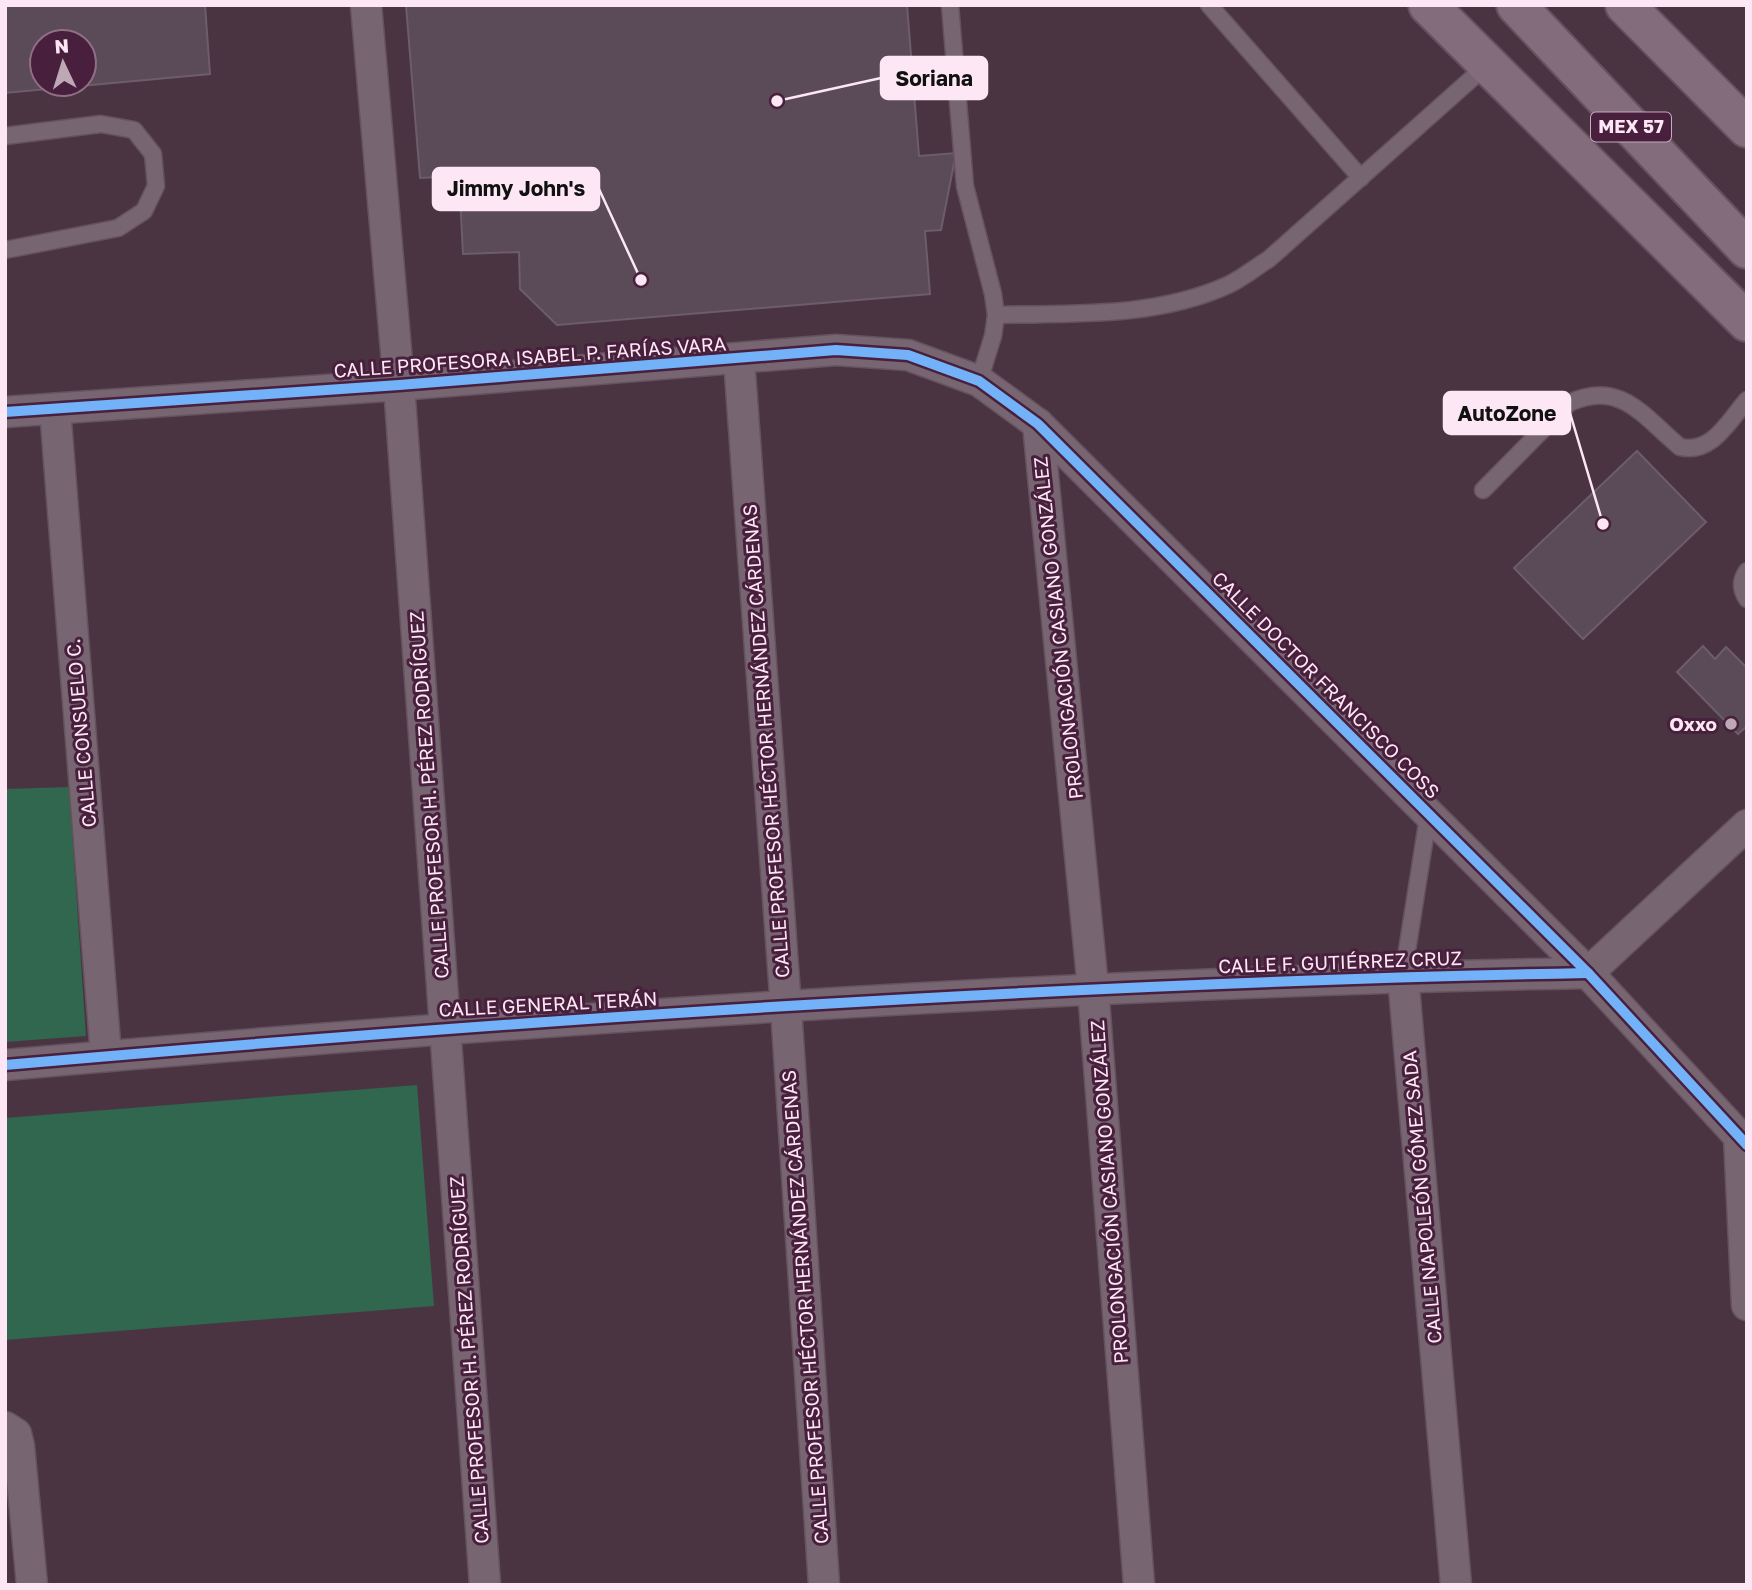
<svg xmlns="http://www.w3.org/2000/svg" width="1752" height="1590" viewBox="0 0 1752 1590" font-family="'Golos Text',sans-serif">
<rect width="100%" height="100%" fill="#4a3442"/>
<g fill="#30674e">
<polygon points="69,787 86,1036 5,1042 5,789"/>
<polygon points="417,1085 434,1306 5,1340 5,1118"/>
</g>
<g fill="#5b4a57" stroke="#6d5d6b" stroke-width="2" fill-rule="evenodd">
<path d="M 5,5 L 205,5 L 210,74 L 5,93 ZM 42,42 L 84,42 L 84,84 L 42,84 Z"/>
<polygon points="406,5 907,5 919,156 956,153 941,230 925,231 930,294 557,325 520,289 519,252 463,254 459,176 420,178"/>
<polygon points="1637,451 1706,522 1583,639 1514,568"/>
<polygon points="1703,646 1715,659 1726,647 1747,668 1747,726 1738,734 1677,672"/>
</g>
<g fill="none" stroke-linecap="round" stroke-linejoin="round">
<g stroke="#65525e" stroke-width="19">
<g id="lane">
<polyline points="950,5 965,186 993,294 996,315 993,336 979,381"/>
<polyline points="1209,5 1361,178"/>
<polyline points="5,136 101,124 134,130 153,154 156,186 144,211 118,228 5,250"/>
<path d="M 996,315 C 1074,313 1155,318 1228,285 C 1243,278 1256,267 1269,259 L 1487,65"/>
<path d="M 1483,490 L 1569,403 C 1620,379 1643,416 1680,447 C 1712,454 1728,422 1747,400"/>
<path d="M 1747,571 C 1740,581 1741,590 1747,599"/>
<polyline points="1403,976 1429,811"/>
</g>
</g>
<g stroke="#65525e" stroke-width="33">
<g id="street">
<polyline points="366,5 399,385 485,1585"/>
<polyline points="739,359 786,1008 824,1585"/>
<polyline points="55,409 106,1056"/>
<polyline points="5,412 399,385 836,350 908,355 979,381 1038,424 1588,973 1747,1145"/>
<polyline points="1038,424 1093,988 1139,1585"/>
<polyline points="1588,973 1747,825"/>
<polyline points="1403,976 1456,1585"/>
<path d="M 5,1065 C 532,1019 1059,983 1588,973"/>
<polyline points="1739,1136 1747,1305"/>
<polyline points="5,1427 16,1434 19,1446 32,1585"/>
</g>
</g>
<g stroke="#65525e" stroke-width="42">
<g id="primary">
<polyline points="1428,5 1747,322"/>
<polyline points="1516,5 1747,249"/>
<polyline points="1625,5 1747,128"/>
</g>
</g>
<use href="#lane" stroke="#776671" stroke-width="16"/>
<use href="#street" stroke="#776671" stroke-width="30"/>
<use href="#primary" stroke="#836d7c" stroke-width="38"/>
<g stroke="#481f3c" stroke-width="15">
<g id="cycleway">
<polyline points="5,412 399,385 836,350 908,355 979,381 1038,424 1588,973 1747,1145"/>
<path d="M 5,1065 C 532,1019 1059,983 1588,973"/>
</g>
</g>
<use href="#cycleway" stroke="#73b2f8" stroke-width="10"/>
</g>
<circle fill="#bea8b6" stroke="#481f3c" stroke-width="2.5" cx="1731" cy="724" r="7"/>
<g text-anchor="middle" stroke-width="6" stroke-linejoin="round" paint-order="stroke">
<rect fill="#481f3c" stroke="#c7abbe" stroke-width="2" x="1591" y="112.5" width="80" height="29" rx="5"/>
<g font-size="18" font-weight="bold" fill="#fde7f5">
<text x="1631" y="133">MEX 57</text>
</g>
<g font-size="19" fill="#fde7f5" stroke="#481f3c">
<text transform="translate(530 357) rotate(-4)" y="7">CALLE PROFESORA ISABEL P. FARÍAS VARA</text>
<text transform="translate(1058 628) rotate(-96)" y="7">PROLONGACIÓN CASIANO GONZÁLEZ</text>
<text transform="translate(1326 685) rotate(45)" y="7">CALLE DOCTOR FRANCISCO COSS</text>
<text transform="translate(81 733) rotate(-95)" y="7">CALLE CONSUELO C.</text>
<text transform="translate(766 741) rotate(-94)" y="7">CALLE PROFESOR HÉCTOR HERNÁNDEZ CÁRDENAS</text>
<text transform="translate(429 795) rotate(-94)" y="7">CALLE PROFESOR H. PÉREZ RODRÍGUEZ</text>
<text transform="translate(1340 962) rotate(-2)" y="7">CALLE F. GUTIÉRREZ CRUZ</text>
<text transform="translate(548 1004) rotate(-3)" y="7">CALLE GENERAL TERÁN</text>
<text transform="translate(1109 1192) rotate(-94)" y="7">PROLONGACIÓN CASIANO GONZÁLEZ</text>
<text transform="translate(1422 1197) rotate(-95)" y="7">CALLE NAPOLEÓN GÓMEZ SADA</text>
<text transform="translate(805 1307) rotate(-94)" y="7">CALLE PROFESOR HÉCTOR HERNÁNDEZ CÁRDENAS</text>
<text transform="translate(469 1360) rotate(-94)" y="7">CALLE PROFESOR H. PÉREZ RODRÍGUEZ</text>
</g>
<g font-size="19" font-weight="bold" fill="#fde7f5" stroke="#481f3c" text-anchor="end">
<text x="1717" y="731">Oxxo</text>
</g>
</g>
<path fill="none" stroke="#fde7f5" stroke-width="2.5" d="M777 101L881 78M641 280L599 189M1603 524L1570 413"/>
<g fill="#fde7f5" stroke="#481f3c" stroke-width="2.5">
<circle cx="777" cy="101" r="7"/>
<circle cx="641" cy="280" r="7"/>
<circle cx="1603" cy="524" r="7"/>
</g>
<g fill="#fde7f5" stroke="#fde7f5" stroke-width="2.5">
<rect x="881" y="57" width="106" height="42" rx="7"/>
<rect x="433" y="168" width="166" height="42" rx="7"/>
<rect x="1444" y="392" width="126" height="42" rx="7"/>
</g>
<g font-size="21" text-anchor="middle" font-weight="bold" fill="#111">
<text x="934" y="86">Soriana</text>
<text x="516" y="196">Jimmy John's</text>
<text x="1507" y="421">AutoZone</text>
</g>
<rect width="1752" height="1590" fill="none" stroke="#fde7f5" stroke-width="14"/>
<g transform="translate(63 63) rotate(356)"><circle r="33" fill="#481f3c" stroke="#906f86" stroke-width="2"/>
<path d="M0-5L12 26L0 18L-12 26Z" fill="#bea8b6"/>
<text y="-10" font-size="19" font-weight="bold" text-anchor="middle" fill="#fde7f5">N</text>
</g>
</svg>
